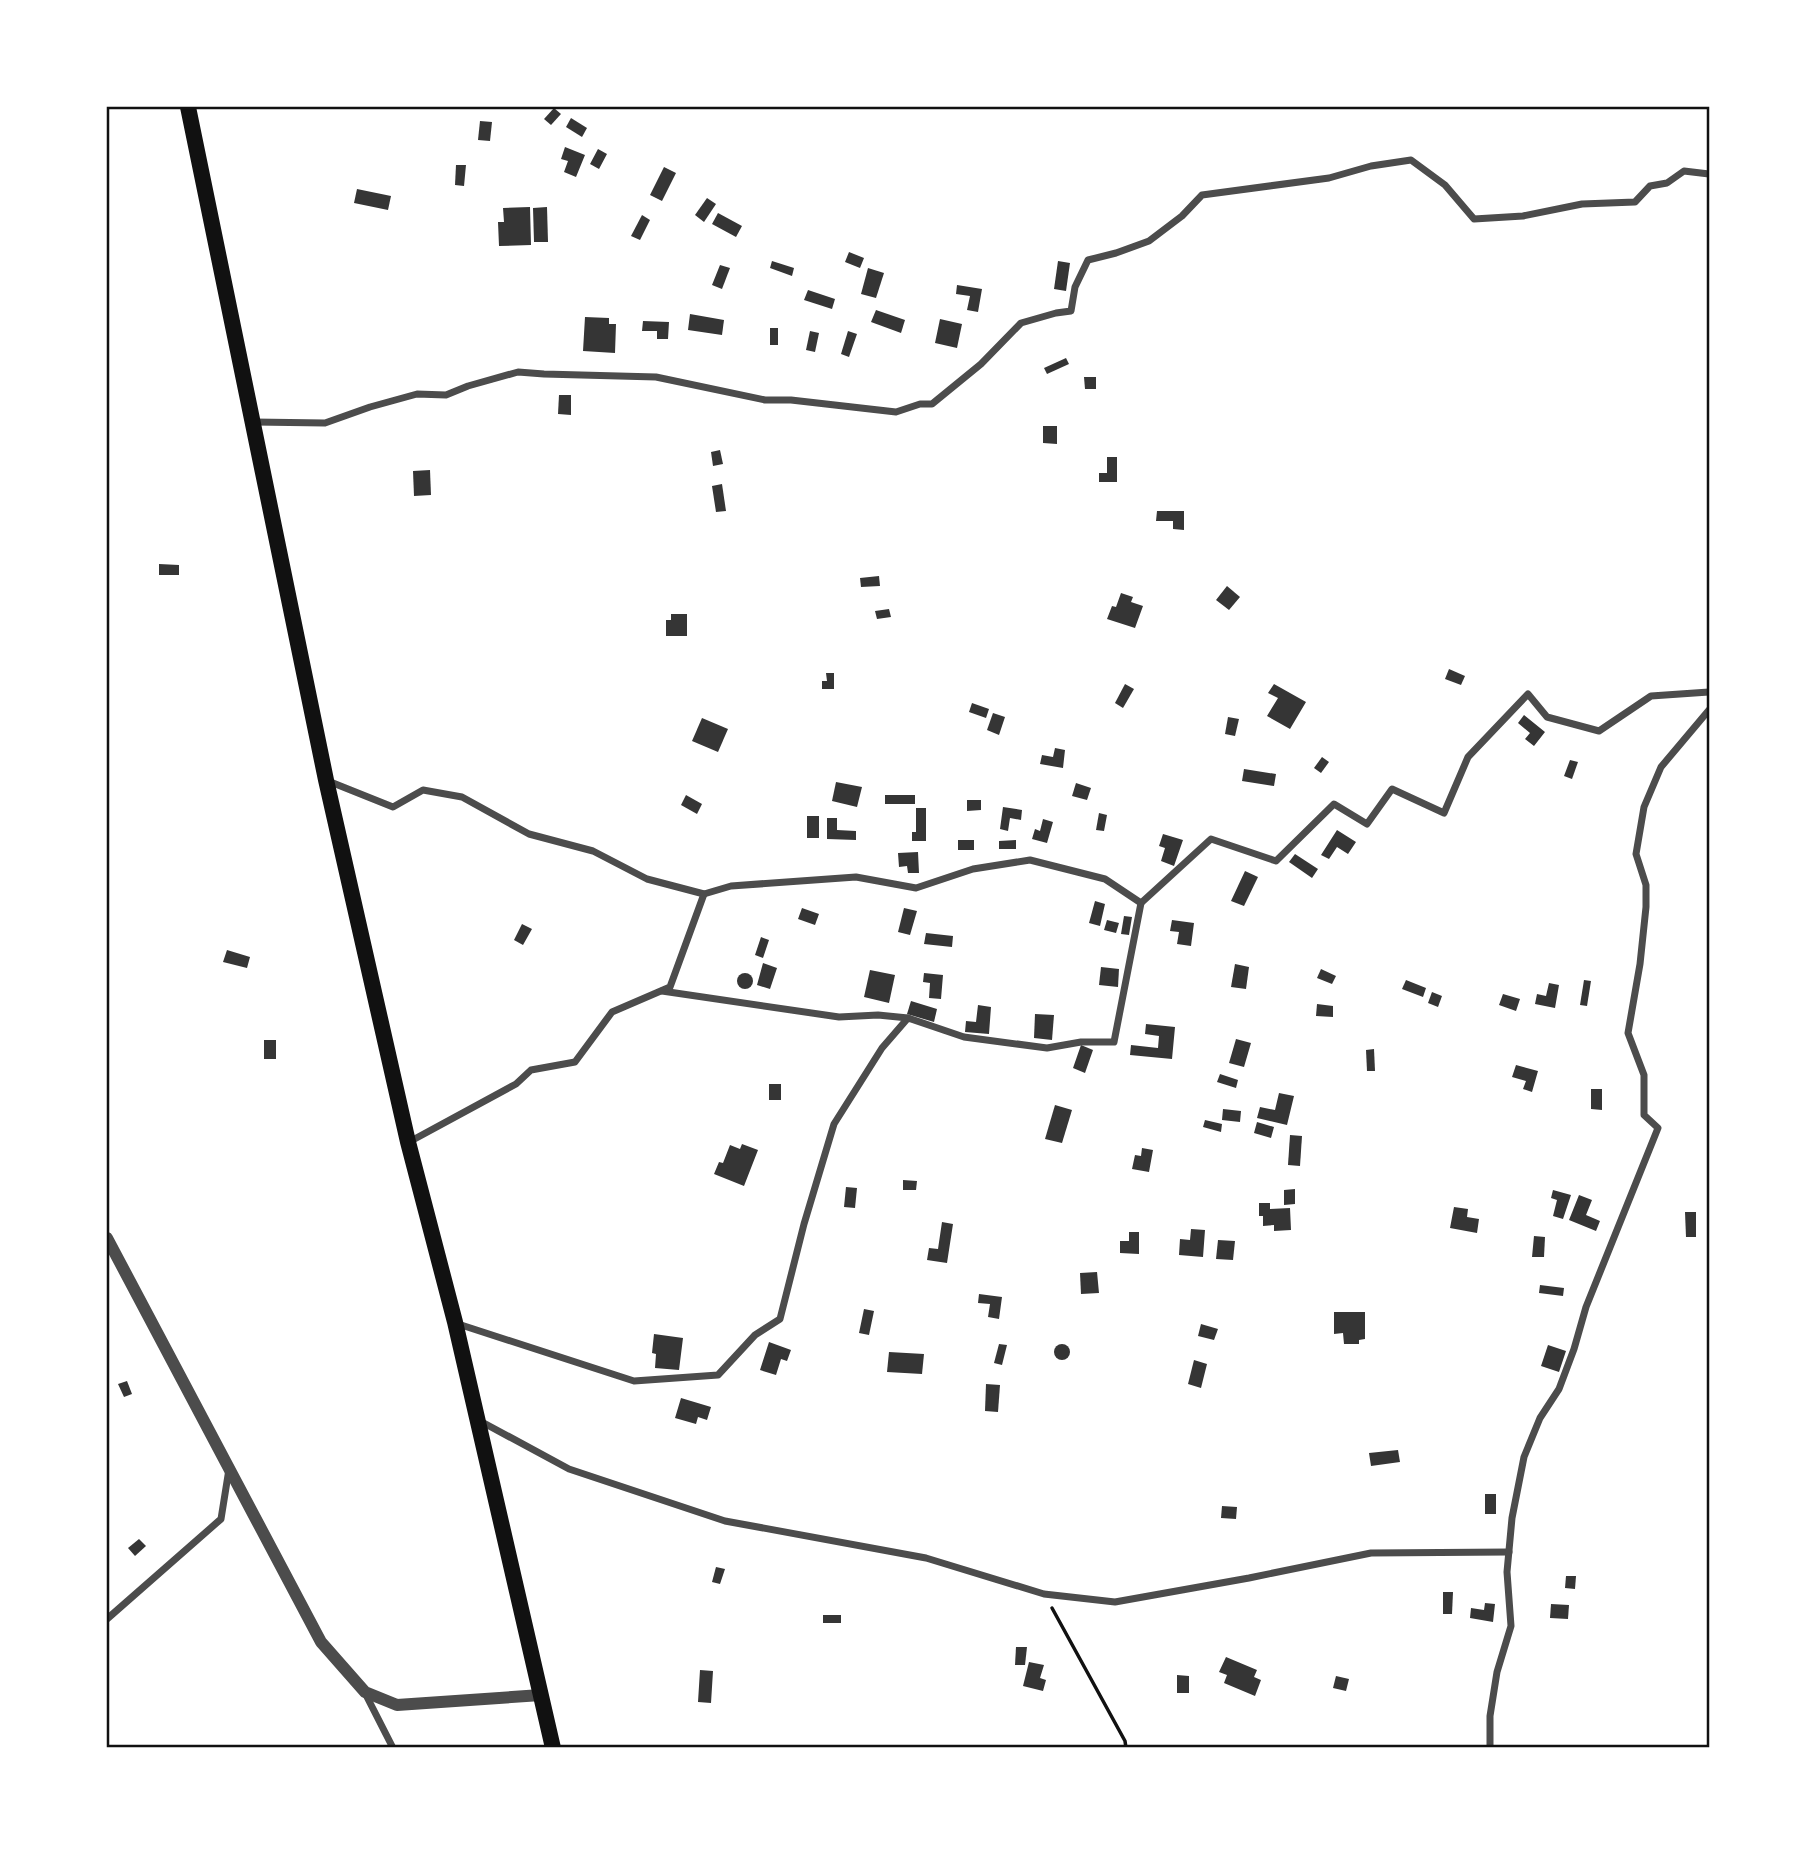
<svg xmlns="http://www.w3.org/2000/svg" width="1816" height="1855" viewBox="0 0 1816 1855" font-family="Figtree,sans-serif">
<rect width="100%" height="100%" fill="#fff"/>
<g fill="#353535">
<polygon points="554,108 561,114 551,125 544,119"/>
<polygon points="571,118 587,128 582,137 566,127"/>
<polygon points="480,121 492,122 490,141 478,140"/>
<polygon points="565,147 585,155 576,177 564,172 568,161 561,159"/>
<polygon points="598,149 607,154 599,169 590,164"/>
<polygon points="456,165 466,165 464,186 455,185"/>
<polygon points="664,167 676,173 662,201 650,195"/>
<polygon points="357,189 391,196 388,210 354,203"/>
<polygon points="707,198 716,204 704,222 695,215"/>
<polygon points="530,207 531,245 499,246 498,222 504,222 503,208"/>
<polygon points="547,207 548,242 534,242 533,208"/>
<polygon points="718,213 742,226 736,237 712,224"/>
<polygon points="642,215 650,220 640,240 631,236"/>
<polygon points="849,252 864,258 860,268 845,262"/>
<polygon points="772,261 794,268 792,276 770,268"/>
<polygon points="1058,261 1070,263 1066,291 1054,289"/>
<polygon points="720,265 730,268 722,289 712,285"/>
<polygon points="868,268 884,273 876,298 861,294"/>
<polygon points="957,285 982,289 978,312 967,310 970,296 956,294"/>
<polygon points="808,290 835,299 832,309 804,300"/>
<polygon points="876,310 905,320 901,333 871,322"/>
<polygon points="690,314 724,320 722,335 688,330"/>
<polygon points="585,317 609,318 609,324 616,324 615,353 583,351"/>
<polygon points="940,319 962,324 957,348 935,343"/>
<polygon points="643,321 669,322 668,339 657,339 657,331 642,331"/>
<rect x="770" y="328" width="8" height="17"/>
<polygon points="810,331 819,333 815,352 806,350"/>
<polygon points="848,331 857,334 849,357 841,354"/>
<polygon points="1066,358 1069,364 1047,374 1044,368"/>
<polygon points="1084,377 1096,377 1096,389 1085,389"/>
<polygon points="559,395 571,395 571,415 558,414"/>
<polygon points="1043,426 1057,426 1057,444 1043,443"/>
<polygon points="720,450 723,464 713,466 711,452"/>
<polygon points="1107,457 1117,457 1117,482 1099,482 1099,473 1107,473"/>
<polygon points="430,470 431,495 414,496 413,471"/>
<polygon points="722,484 726,511 716,512 712,486"/>
<polygon points="1157,511 1184,511 1184,530 1173,529 1173,521 1156,521"/>
<polygon points="159,564 179,565 179,575 159,575"/>
<polygon points="879,576 880,586 861,587 860,578"/>
<polygon points="1227,586 1240,597 1229,610 1216,600"/>
<polygon points="1121,593 1133,597 1131,602 1143,606 1135,628 1107,619 1112,606 1116,607"/>
<polygon points="889,609 891,617 877,619 875,611"/>
<polygon points="671,614 687,614 687,636 666,636 666,620 671,620"/>
<polygon points="1449,669 1465,676 1461,685 1445,679"/>
<polygon points="826,673 834,673 834,689 822,689 822,681 827,681"/>
<polygon points="1125,684 1134,689 1123,708 1115,703"/>
<polygon points="1274,684 1306,702 1290,729 1267,716 1278,698 1268,693"/>
<polygon points="972,703 989,709 986,718 969,712"/>
<polygon points="993,713 1005,717 999,735 987,730"/>
<polygon points="1524,715 1545,732 1534,746 1525,739 1530,733 1518,723"/>
<polygon points="1228,717 1239,719 1235,736 1225,734"/>
<polygon points="702,718 728,729 718,752 692,741"/>
<polygon points="1055,748 1065,750 1063,768 1040,764 1042,755 1053,757"/>
<polygon points="1322,757 1329,762 1321,773 1314,768"/>
<polygon points="1570,760 1578,762 1572,779 1564,776"/>
<polygon points="1244,769 1276,774 1274,786 1242,781"/>
<polygon points="836,782 862,787 857,807 832,801"/>
<polygon points="1076,783 1091,788 1087,800 1072,796"/>
<polygon points="686,795 702,804 697,814 681,805"/>
<rect x="885" y="795" width="30" height="9"/>
<polygon points="967,800 981,800 981,810 967,811"/>
<polygon points="1003,807 1022,810 1021,820 1010,818 1008,831 1000,829"/>
<polygon points="916,808 926,808 926,841 912,841 912,832 916,832"/>
<polygon points="1099,813 1107,815 1104,831 1096,830"/>
<rect x="807" y="816" width="12" height="22"/>
<polygon points="827,818 837,818 837,830 856,831 856,840 827,839"/>
<polygon points="1043,819 1053,822 1047,843 1032,839 1035,829 1040,831"/>
<polygon points="1337,830 1356,842 1348,854 1337,847 1329,859 1321,855"/>
<polygon points="1163,834 1183,840 1174,866 1161,861 1165,848 1159,846"/>
<rect x="958" y="840" width="16" height="10"/>
<polygon points="1016,840 1016,849 999,849 999,841"/>
<polygon points="918,852 919,873 908,873 907,866 899,867 898,853"/>
<polygon points="1295,854 1318,869 1312,878 1289,862"/>
<polygon points="1245,871 1258,877 1244,906 1231,901"/>
<polygon points="1095,901 1105,904 1100,926 1089,923"/>
<polygon points="802,908 819,914 815,925 798,919"/>
<polygon points="904,908 917,911 910,935 898,932"/>
<polygon points="1124,916 1132,917 1129,935 1121,934"/>
<polygon points="1107,920 1119,923 1116,933 1104,930"/>
<polygon points="1172,920 1194,923 1191,946 1177,944 1179,932 1170,931"/>
<polygon points="522,924 532,929 523,945 514,940"/>
<polygon points="926,933 953,936 952,947 924,944"/>
<polygon points="761,937 769,940 763,958 755,955"/>
<polygon points="227,950 250,957 247,968 223,962"/>
<polygon points="763,963 777,968 770,989 757,985"/>
<polygon points="1235,964 1249,967 1246,989 1231,987"/>
<polygon points="1101,967 1119,969 1118,987 1099,985"/>
<polygon points="1321,969 1336,976 1332,984 1317,978"/>
<polygon points="870,970 895,975 889,1003 864,997"/>
<polygon points="924,973 943,975 941,999 929,998 930,983 923,982"/>
<circle cx="745" cy="981" r="8"/>
<polygon points="1406,980 1426,988 1423,997 1402,989"/>
<polygon points="1584,980 1591,981 1587,1006 1580,1005"/>
<polygon points="1549,983 1559,985 1555,1008 1535,1004 1537,994 1546,996"/>
<polygon points="1432,992 1442,996 1438,1007 1428,1003"/>
<polygon points="1503,994 1520,999 1516,1011 1499,1005"/>
<polygon points="911,1001 937,1009 934,1022 907,1014"/>
<polygon points="1317,1004 1333,1006 1333,1017 1316,1016"/>
<polygon points="978,1005 991,1007 989,1034 965,1032 966,1021 976,1022"/>
<polygon points="1035,1014 1054,1015 1052,1040 1034,1038"/>
<polygon points="1146,1024 1175,1027 1172,1059 1130,1055 1131,1045 1158,1048 1159,1036 1145,1034"/>
<polygon points="1236,1039 1251,1043 1244,1067 1229,1063"/>
<rect x="264" y="1040" width="12" height="19"/>
<polygon points="1081,1045 1093,1050 1085,1073 1073,1068"/>
<polygon points="1374,1049 1375,1071 1367,1071 1366,1050"/>
<polygon points="1516,1065 1538,1071 1532,1092 1523,1089 1526,1081 1512,1077"/>
<polygon points="1220,1074 1238,1080 1236,1088 1217,1082"/>
<rect x="769" y="1084" width="12" height="16"/>
<polygon points="1591,1089 1602,1089 1602,1110 1591,1109"/>
<polygon points="1279,1093 1294,1096 1287,1125 1257,1118 1260,1107 1275,1110"/>
<polygon points="1055,1105 1072,1110 1062,1143 1045,1139"/>
<polygon points="1223,1109 1241,1111 1240,1122 1222,1120"/>
<polygon points="1205,1120 1222,1124 1221,1132 1203,1127"/>
<polygon points="1257,1122 1274,1127 1271,1138 1254,1133"/>
<polygon points="1290,1135 1302,1136 1300,1166 1288,1165"/>
<polygon points="742,1144 758,1150 744,1186 714,1174 719,1162 723,1163 730,1145 740,1149"/>
<polygon points="1142,1148 1153,1150 1149,1172 1132,1169 1135,1155 1141,1156"/>
<polygon points="903,1180 917,1181 916,1190 903,1190"/>
<polygon points="846,1187 857,1188 855,1208 844,1207"/>
<polygon points="1295,1189 1295,1204 1284,1205 1284,1190"/>
<polygon points="1553,1190 1571,1195 1563,1219 1553,1216 1557,1200 1551,1198"/>
<polygon points="1579,1195 1592,1200 1586,1215 1600,1221 1596,1231 1569,1220"/>
<polygon points="1259,1203 1270,1203 1270,1209 1290,1208 1291,1230 1274,1231 1274,1225 1263,1226 1263,1216 1259,1216"/>
<polygon points="1454,1207 1468,1209 1467,1217 1479,1219 1477,1233 1450,1228"/>
<polygon points="1685,1212 1696,1212 1696,1237 1686,1237"/>
<polygon points="942,1222 953,1224 947,1263 927,1260 929,1248 938,1249"/>
<polygon points="1191,1229 1205,1230 1203,1257 1179,1255 1180,1239 1190,1240"/>
<polygon points="1129,1232 1139,1232 1139,1254 1120,1253 1120,1241 1129,1241"/>
<polygon points="1534,1236 1545,1237 1544,1257 1532,1257"/>
<polygon points="1218,1240 1235,1241 1233,1260 1216,1259"/>
<polygon points="1097,1272 1099,1293 1081,1294 1080,1273"/>
<polygon points="1540,1285 1564,1288 1563,1296 1539,1293"/>
<polygon points="979,1294 1002,1297 999,1319 988,1317 990,1304 978,1303"/>
<polygon points="864,1309 874,1311 869,1335 859,1333"/>
<polygon points="1334,1312 1365,1312 1365,1339 1359,1340 1359,1344 1344,1344 1343,1333 1334,1334"/>
<polygon points="1201,1324 1218,1329 1214,1340 1198,1336"/>
<polygon points="654,1334 683,1338 679,1370 655,1368 656,1354 652,1353"/>
<polygon points="769,1342 791,1350 787,1361 781,1359 776,1375 760,1370"/>
<circle cx="1062" cy="1352" r="8"/>
<polygon points="999,1344 1007,1345 1002,1365 994,1363"/>
<polygon points="1548,1345 1566,1351 1559,1372 1541,1366"/>
<polygon points="889,1352 924,1354 922,1374 887,1372"/>
<polygon points="1194,1360 1207,1364 1201,1388 1188,1384"/>
<polygon points="127,1381 132,1394 124,1397 118,1384"/>
<polygon points="986,1384 1000,1385 998,1412 985,1411"/>
<polygon points="681,1398 711,1407 707,1420 698,1417 696,1424 675,1418"/>
<polygon points="1398,1450 1400,1462 1371,1466 1369,1453"/>
<rect x="1485" y="1494" width="11" height="20"/>
<polygon points="1222,1506 1237,1507 1236,1519 1221,1518"/>
<polygon points="139,1539 146,1546 135,1556 128,1548"/>
<polygon points="716,1567 725,1569 720,1584 712,1582"/>
<polygon points="1566,1576 1576,1576 1575,1589 1565,1588"/>
<polygon points="1443,1592 1453,1592 1452,1614 1443,1614"/>
<polygon points="1485,1603 1495,1604 1493,1622 1470,1618 1471,1608 1484,1610"/>
<polygon points="1551,1604 1569,1605 1568,1619 1550,1618"/>
<rect x="823" y="1615" width="18" height="8"/>
<polygon points="1016,1647 1027,1647 1025,1665 1015,1665"/>
<polygon points="1226,1657 1257,1670 1254,1677 1261,1680 1255,1696 1224,1683 1227,1675 1219,1672"/>
<polygon points="1029,1662 1044,1665 1040,1678 1046,1680 1043,1691 1023,1686"/>
<polygon points="700,1670 713,1671 711,1703 698,1702"/>
<polygon points="1177,1675 1189,1676 1189,1693 1177,1693"/>
<polygon points="1336,1676 1349,1679 1346,1691 1333,1688"/>
</g>
<g fill="none" stroke-linecap="round" stroke-linejoin="round">
<polyline stroke="#111" stroke-width="3.5" points="1052,1608 1125,1741 1126,1748"/>
<g stroke="#4c4c4c" stroke-width="7">
<polyline points="253,422 325,423 370,407 417,394 446,395 468,386 518,372 544,374 656,377 765,400 791,400 896,412 920,404 932,404 981,364 1021,323 1056,313 1071,311 1075,287 1088,260 1116,253 1149,241 1182,216 1202,195 1329,178 1371,166 1411,160 1445,185 1474,219 1523,216 1582,204 1635,202 1650,186 1667,183 1684,171 1709,174"/>
<polyline points="328,781 393,807 423,790 462,797 529,834 593,851 647,879 704,894 731,886 856,877 916,888 973,869 1030,860 1105,879 1141,903 1114,1042 1081,1042 1047,1048 964,1037 908,1018 882,1048 834,1124 804,1224 780,1319 755,1335 718,1375 634,1381 455,1323"/>
<polyline points="1141,903 1211,839 1276,861 1334,804 1367,824 1392,789 1444,813 1468,757 1528,694 1547,717 1599,731 1651,696 1709,692"/>
<polyline points="662,991 839,1017 878,1015 908,1018"/>
<polyline points="409,1142 516,1084 531,1070 575,1062 612,1012 670,987 704,894"/>
<polyline points="480,1421 569,1469 725,1521 926,1558 1044,1594 1115,1602 1249,1578 1371,1553 1509,1552"/>
<polyline points="107,1619 221,1519 229,1469"/>
<polyline points="365,1693 393,1748"/>
<polyline points="1490,1748 1490,1716 1497,1672 1511,1626 1507,1572 1512,1518 1524,1457 1540,1418 1559,1389 1574,1349 1586,1307 1658,1128 1644,1115 1644,1075 1628,1033 1640,964 1646,907 1646,885 1636,854 1644,807 1661,767 1709,710"/>
</g>
<polyline stroke="#4c4c4c" stroke-width="12" points="107,1238 321,1642 365,1692 397,1705 541,1695"/>
<polyline stroke="#111" stroke-width="16" points="188,107 326,780 408,1142 455,1322 553,1748"/>
</g>
<rect width="1816" height="1855" fill="none" stroke="#ffffff" stroke-width="217"/>
<rect x="108" y="108" width="1600" height="1638" fill="none" stroke="#111" stroke-width="2.5"/>
</svg>
